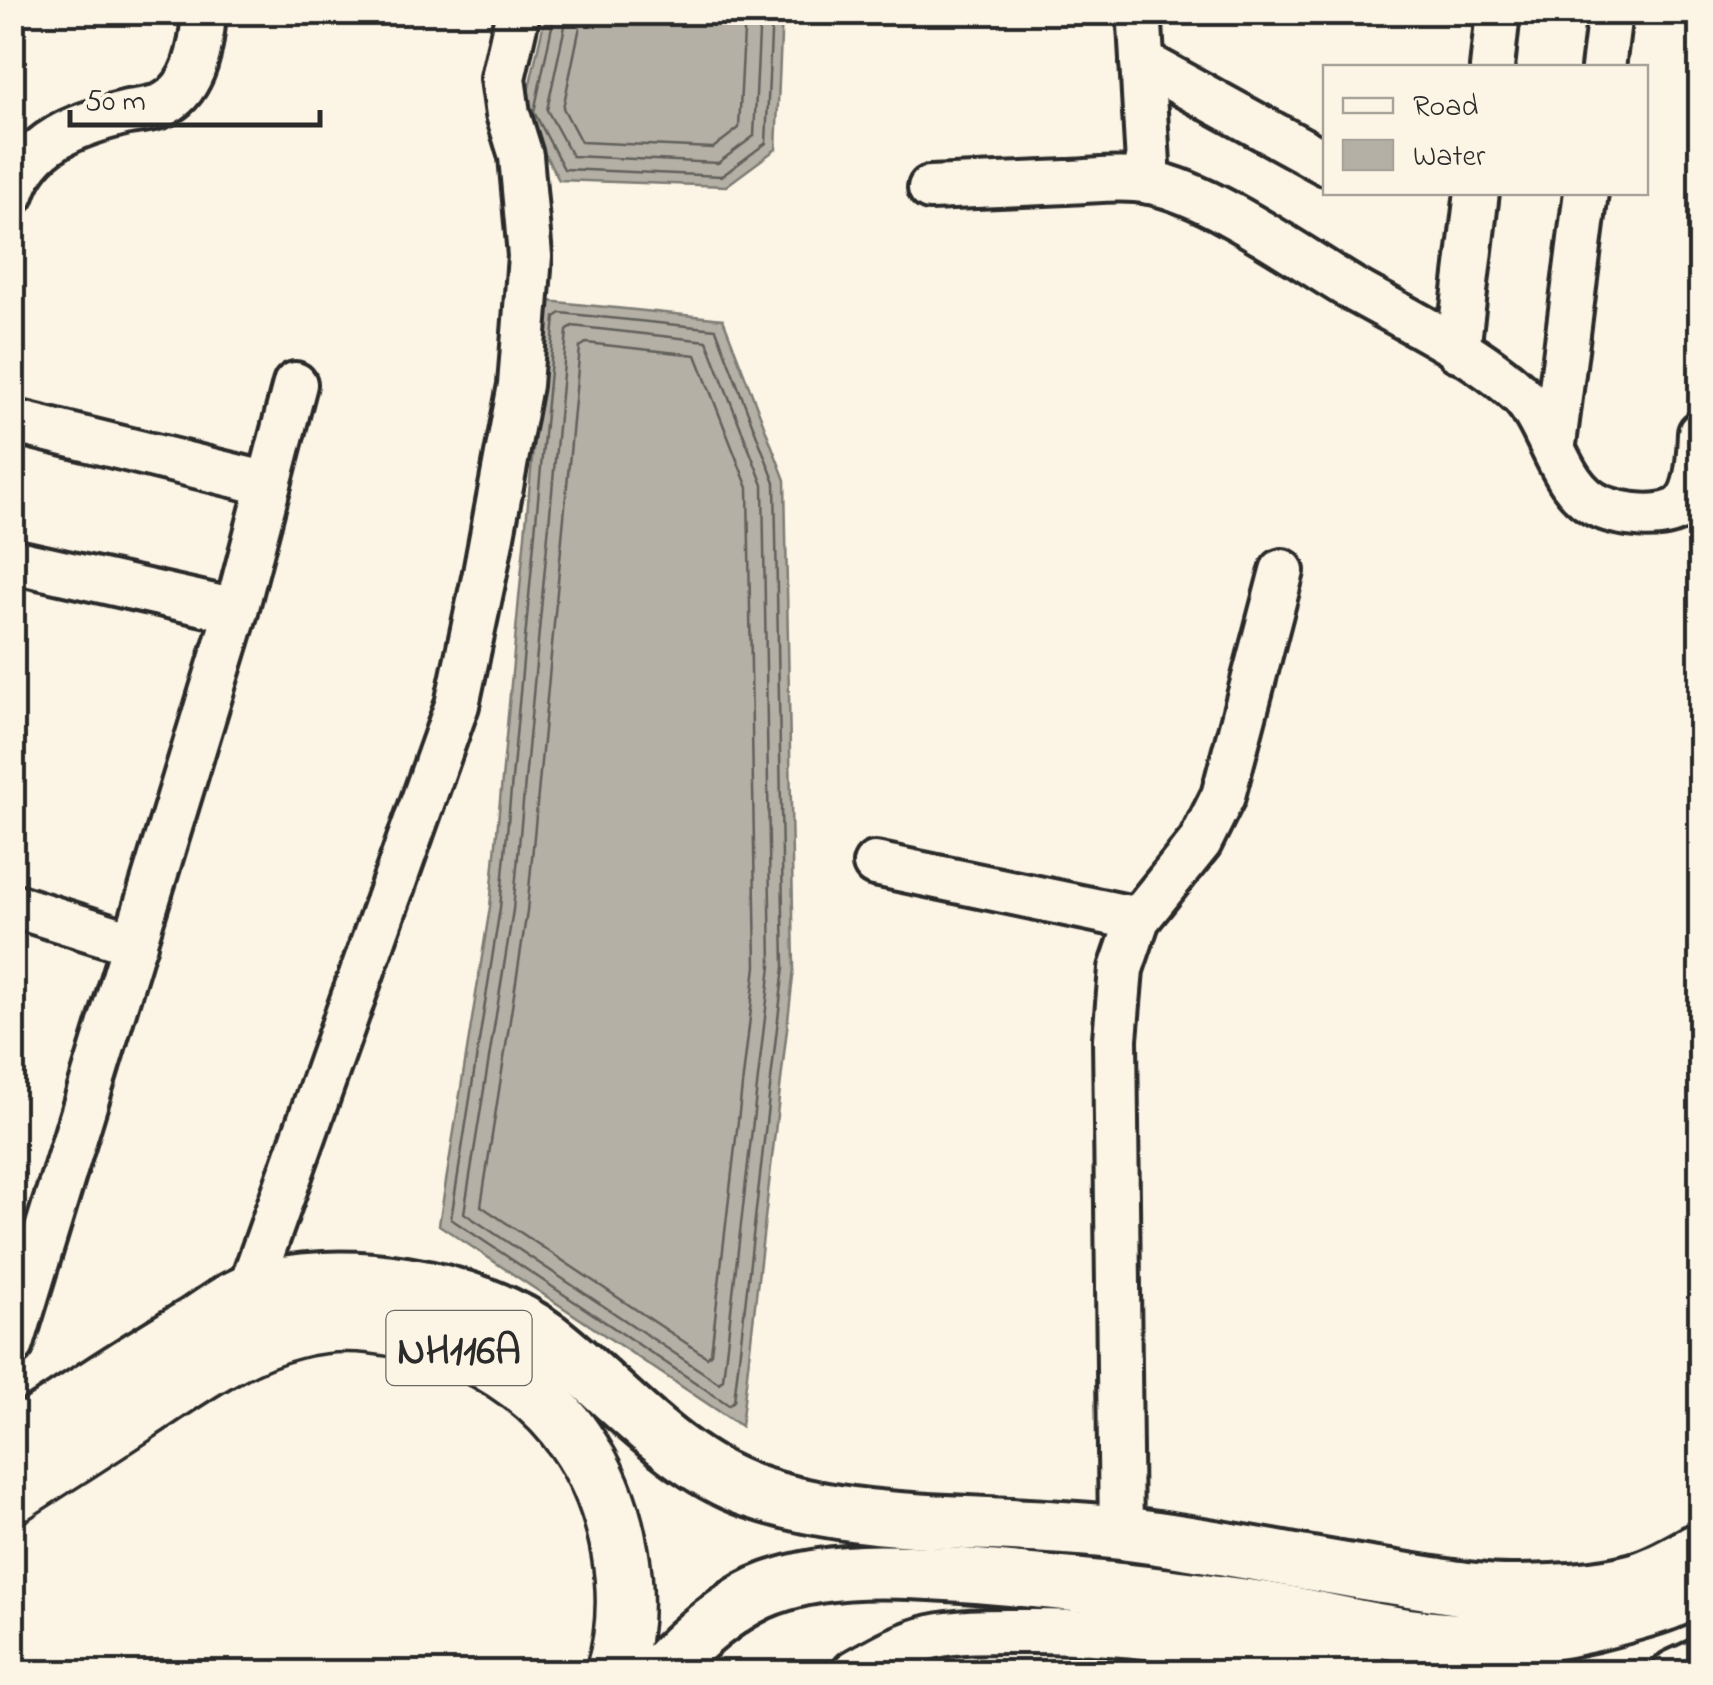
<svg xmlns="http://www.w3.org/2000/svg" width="1713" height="1685" viewBox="0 0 1713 1685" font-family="'Indie Flower',sans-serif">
<rect width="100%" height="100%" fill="#fcf5e5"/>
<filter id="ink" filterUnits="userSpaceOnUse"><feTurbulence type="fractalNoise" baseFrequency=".01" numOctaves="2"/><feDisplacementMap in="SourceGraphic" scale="20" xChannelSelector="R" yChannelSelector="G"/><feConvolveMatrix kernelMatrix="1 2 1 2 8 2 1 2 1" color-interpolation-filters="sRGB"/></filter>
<g filter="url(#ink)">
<g fill="#b4b0a5" stroke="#7d7b74" stroke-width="2.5">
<polygon points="546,13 782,13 776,149 726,186 559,180 523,114"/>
<polygon points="547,301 723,319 785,480 794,968 741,1426 439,1225 490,907"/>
</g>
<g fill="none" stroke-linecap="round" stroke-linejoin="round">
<g stroke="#62605c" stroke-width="2.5">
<polyline points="555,12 534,112 564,169 722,176 766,143 772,12"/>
<polyline points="568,12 547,110 572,156 718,163 754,136 760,12"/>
<polyline points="583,12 563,108 581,142 713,148 739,128 745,12"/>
<polygon points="561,313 716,329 775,483 784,967 734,1401 729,1405 451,1219 500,908 555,317"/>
<polygon points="572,326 707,341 763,485 771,966 723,1379 719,1383 464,1213 513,910 567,331"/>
<polygon points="586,343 696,355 748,488 756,966 711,1353 707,1357 481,1206 527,911 580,347"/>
</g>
<g stroke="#2b2b2b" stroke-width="50">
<g id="minor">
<polyline points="1143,12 1140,24 1149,182"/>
<polyline points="1142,62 1326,163"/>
<polyline points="1492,68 1498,12"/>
<polyline points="1603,68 1610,12"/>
<path d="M 930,188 C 976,186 1021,184 1067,182 C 1094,181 1124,177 1150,182 C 1211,194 1296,255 1351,288 C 1404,318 1475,352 1519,393 C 1552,424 1558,490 1601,507 C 1621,515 1664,522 1682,506 C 1699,491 1699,454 1700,433"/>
<path d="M 12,194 C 29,140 78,124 128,112 C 139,110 156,109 166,103 C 196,86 202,43 204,12"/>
<polyline points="1458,350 1477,192"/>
<polyline points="12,421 269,484"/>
<polyline points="1554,444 1586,192"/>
<polyline points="12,561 236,611"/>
<polyline points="875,864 1138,919"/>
<polyline points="12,905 135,944"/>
<polyline points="249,1291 457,705 485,573 520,385 530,256 521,156 508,114 503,78 518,12"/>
<polyline points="12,1344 236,611 295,384"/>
<polyline points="1121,1533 1115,1039 1121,969 1138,919 1200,842 1223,796 1282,571"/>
<path d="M 854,1672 C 879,1658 902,1644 931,1637 C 960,1630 993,1631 1023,1631 C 1139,1630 1252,1650 1366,1672"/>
<polyline points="1674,1672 1700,1660"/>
</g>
</g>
<g stroke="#2b2b2b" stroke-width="60">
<g id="major">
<path d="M 12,1441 C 73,1400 133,1360 196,1323 C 213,1312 232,1297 251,1291 C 338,1263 475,1284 548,1339 C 613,1389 671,1463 751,1491 C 866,1531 1001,1518 1121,1533 C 1209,1544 1295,1562 1382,1576 C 1427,1582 1471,1593 1517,1592 C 1555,1591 1598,1590 1635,1580 C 1658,1574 1680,1560 1700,1549"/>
<path d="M 659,1672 C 686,1644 723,1610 759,1593 C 825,1564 906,1571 976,1576 C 1071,1584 1167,1594 1261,1608 C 1333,1619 1405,1641 1478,1640 C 1526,1639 1573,1631 1619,1618 C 1638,1612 1659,1608 1677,1599"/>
</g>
</g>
<g stroke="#2b2b2b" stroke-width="62">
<path id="highway" d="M 12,1495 C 55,1467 98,1440 140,1412 C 188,1380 237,1344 294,1330 C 392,1304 519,1357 575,1440 C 620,1504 637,1598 614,1672"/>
</g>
<use href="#minor" stroke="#fcf5e5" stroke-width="42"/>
<use href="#major" stroke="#fcf5e5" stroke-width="52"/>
<use href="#highway" stroke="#fcf5e5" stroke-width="55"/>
</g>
</g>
<g text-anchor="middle" stroke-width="9" stroke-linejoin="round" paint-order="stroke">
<rect fill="#fcf5e5" stroke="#6a6863" stroke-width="2.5" x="386.5" y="1311" width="145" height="74" rx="8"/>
<g font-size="42" font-weight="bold" fill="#2b2b2b">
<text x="459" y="1363">NH116A</text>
</g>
</g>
<rect width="1713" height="1685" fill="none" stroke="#fcf5e5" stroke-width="50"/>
<rect x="25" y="25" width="1663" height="1635" fill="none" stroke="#2b2b2b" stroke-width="4" filter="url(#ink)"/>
<rect x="1323" y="65" width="325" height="130" fill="#fcf5e5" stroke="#a8a49b" stroke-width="2.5"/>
<rect x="1343" y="98" width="50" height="15" fill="#fcf5e5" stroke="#a8a49b" stroke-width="2.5"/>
<text x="1413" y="115" font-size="30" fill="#2b2b2b">Road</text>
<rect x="1343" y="140" width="50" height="30" fill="#b4b0a5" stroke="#a8a49b" stroke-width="2.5"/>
<text x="1413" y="165" font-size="30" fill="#2b2b2b">Water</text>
<path d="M70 110v15h250v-15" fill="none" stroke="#2b2b2b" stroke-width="5"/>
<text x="85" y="110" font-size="30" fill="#2b2b2b" stroke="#fcf5e5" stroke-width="8" paint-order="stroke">50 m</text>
</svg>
